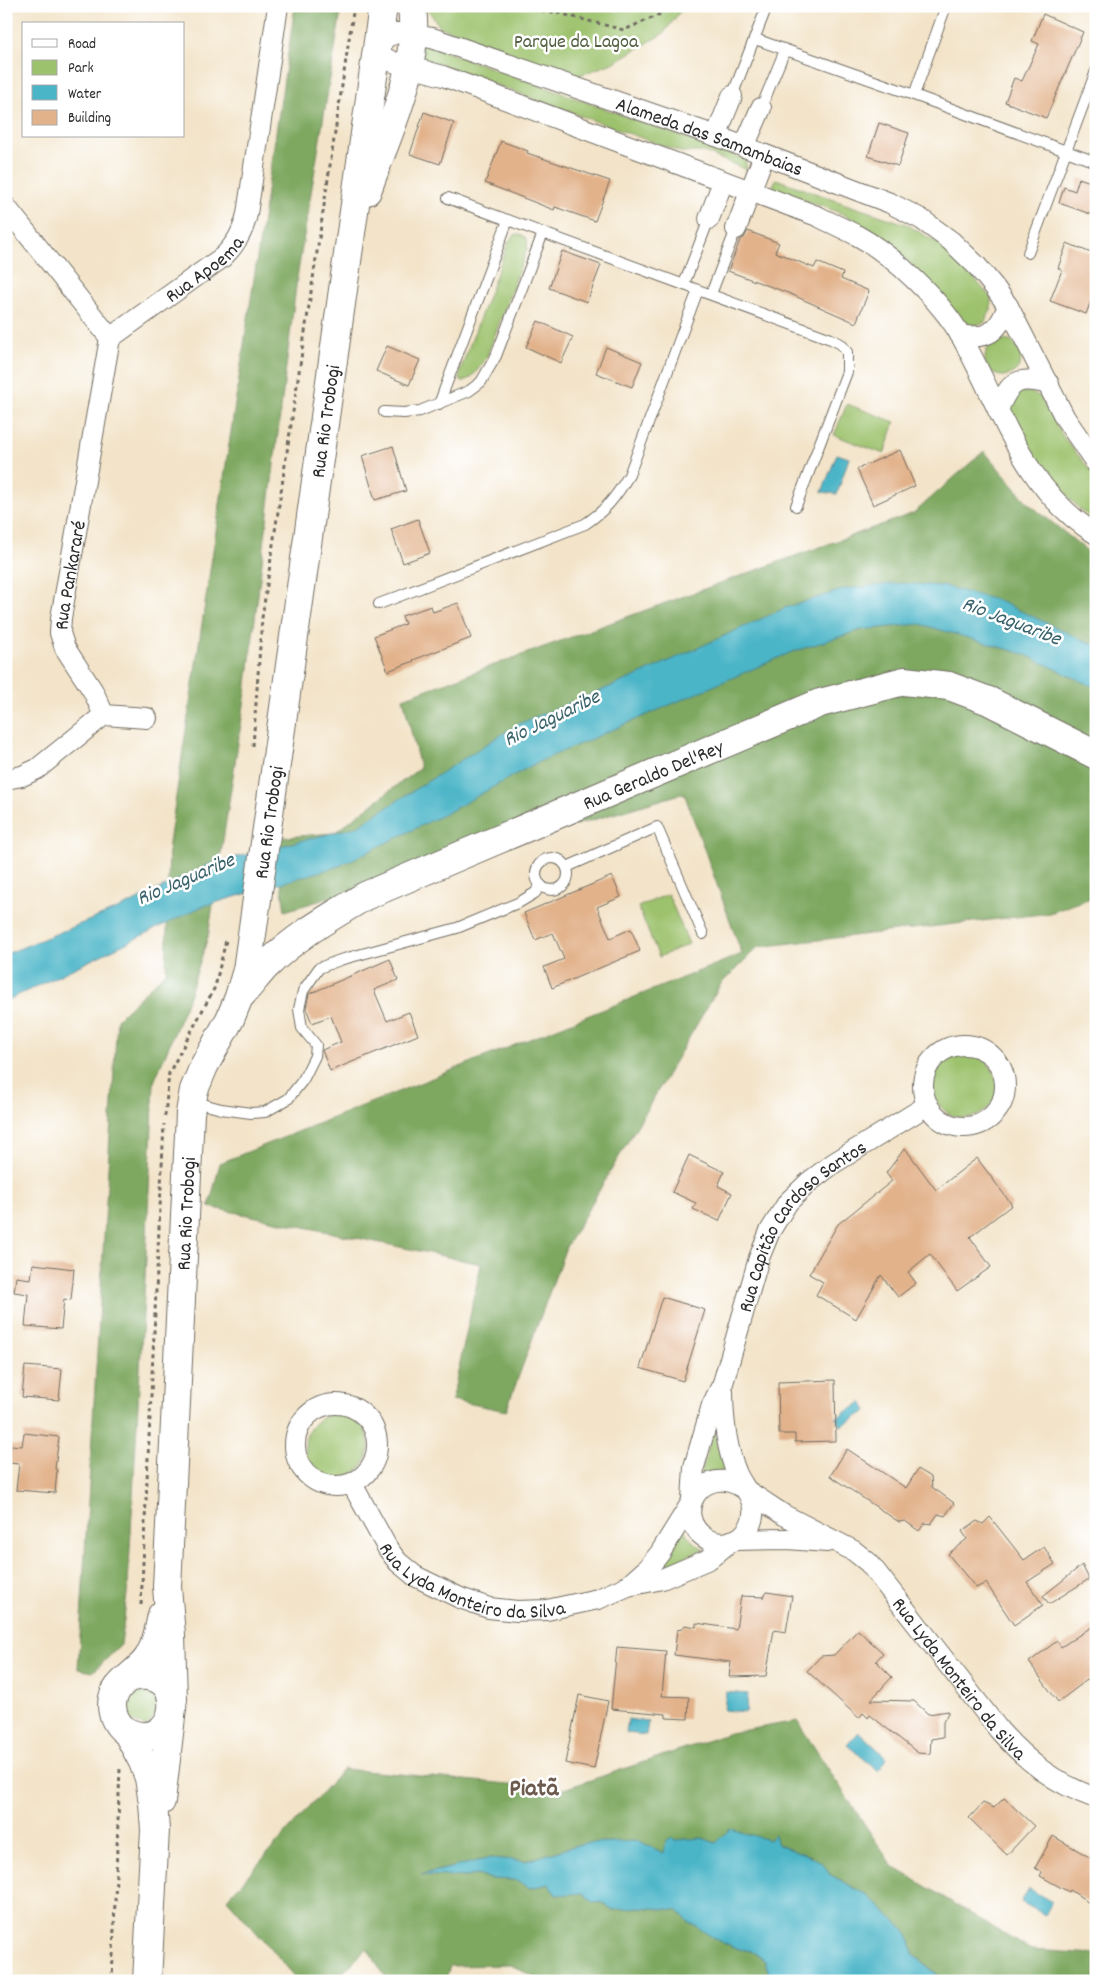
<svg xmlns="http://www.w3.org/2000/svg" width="1102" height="1987" viewBox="0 0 1102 1987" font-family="Dekko,sans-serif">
<rect width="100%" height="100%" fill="#fff"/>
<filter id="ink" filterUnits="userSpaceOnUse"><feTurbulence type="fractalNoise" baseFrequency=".02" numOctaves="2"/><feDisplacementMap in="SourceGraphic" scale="10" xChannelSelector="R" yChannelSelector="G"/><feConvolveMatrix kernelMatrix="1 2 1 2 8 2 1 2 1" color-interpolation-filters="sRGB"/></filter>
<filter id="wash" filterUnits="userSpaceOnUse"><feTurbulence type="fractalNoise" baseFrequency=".0096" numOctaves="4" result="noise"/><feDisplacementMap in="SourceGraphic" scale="20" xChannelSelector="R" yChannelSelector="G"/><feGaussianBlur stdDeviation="1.12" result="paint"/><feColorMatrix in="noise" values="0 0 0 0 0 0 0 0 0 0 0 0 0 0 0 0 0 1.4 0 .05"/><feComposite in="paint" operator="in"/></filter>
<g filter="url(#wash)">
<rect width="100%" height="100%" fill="#f3e4c9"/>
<g fill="#9dc26d" stroke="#64764c">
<polygon points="425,6 684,6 664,33 615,62 575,77 440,27"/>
<polygon points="420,45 427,45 745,159 747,170 704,152 680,152 422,58"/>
<path d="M 776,179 L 851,206 L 906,224 L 944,247 L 968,271 L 991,298 L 991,310 L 984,323 L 974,325 L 965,323 C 930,284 889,234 840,213 C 818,204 794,197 771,190 Z"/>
<path d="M 519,234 C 528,237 528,241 527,249 L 486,359 L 472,377 L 462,382 L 459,378 L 460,371 L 509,241 L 514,235 Z"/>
<circle cx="1003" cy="358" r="18"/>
<path d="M 1021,392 L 1029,392 L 1040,396 L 1064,438 L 1096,477 L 1096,523 C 1065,499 1040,465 1020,432 C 1016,426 1010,418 1009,411 C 1009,403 1015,397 1021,392 Z"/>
<polygon points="847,404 895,422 884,454 834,435"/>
<polygon points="668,894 689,944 659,957 638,907"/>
<circle cx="965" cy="1086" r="32"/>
<circle cx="337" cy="1446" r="32"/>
<path d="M 714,1427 L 721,1457 L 728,1473 C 715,1470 710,1472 699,1480 Z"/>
<path d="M 684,1528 C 688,1539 694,1543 704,1549 L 659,1568 Z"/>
<polygon points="148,1683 165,1706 146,1727 125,1718 122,1696"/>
</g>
<g fill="#7ea860" stroke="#546a46">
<polygon points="295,6 342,6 297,278 246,692 208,937 187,1002 154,1082 145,1279 128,1585 121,1645 93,1672 78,1669 117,1019 166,972 169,843"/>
<polygon points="984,451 1028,503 1096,558 1096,896 1050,913 758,947 720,985 566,1247 506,1411 452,1400 481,1264 209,1207 220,1163 742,954 684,793 285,911 275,838 334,833 420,768 403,698 914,513"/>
<polygon points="797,1721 892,1866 1031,1950 1096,1954 1096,1981 945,1981 914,1954 907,1932 868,1896 829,1874 812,1856 792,1851 769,1840 751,1836 716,1843 702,1838 675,1840 664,1853 638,1841 584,1843 526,1861 490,1858 423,1874 465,1877 477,1875 492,1879 515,1880 530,1888 549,1884 556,1895 583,1893 593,1902 604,1903 613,1910 638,1907 677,1910 688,1921 733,1948 751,1951 765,1961 769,1974 774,1981 541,1981 511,1965 450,1966 445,1981 388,1981 367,1948 335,1981 299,1981 227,1899 343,1769 564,1789 730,1733"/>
</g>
<g fill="#4bb5c8" stroke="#3b707a">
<polygon points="837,454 849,458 837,494 822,492"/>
<polygon points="901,583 943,586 997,600 1096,646 1096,688 1024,654 920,624 861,630 792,652 536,763 447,813 339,866 201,907 6,1001 6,954 127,905 212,863 356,827 518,724 634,677 785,608 845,589"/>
<polygon points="862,1402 867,1411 841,1426 836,1418"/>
<polygon points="726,1692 748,1694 746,1712 724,1710"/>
<polygon points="628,1719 648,1722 646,1735 626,1733"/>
<polygon points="859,1732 887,1758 879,1771 847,1745"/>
<path d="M 730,1829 L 769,1840 L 775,1834 L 778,1845 C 796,1853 822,1854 829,1874 L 868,1896 L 907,1932 L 914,1955 L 945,1981 L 774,1981 L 769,1974 L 765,1961 L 752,1951 L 733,1948 L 712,1937 L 688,1921 L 677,1910 L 638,1907 L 613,1910 L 604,1903 L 593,1902 L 583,1893 L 556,1895 L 549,1884 L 530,1888 L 515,1880 L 492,1879 L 477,1875 L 465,1877 L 421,1875 L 490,1858 L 526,1861 L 584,1843 L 638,1841 L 664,1853 L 666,1841 L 672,1837 L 675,1840 L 702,1838 L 716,1843 Z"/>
<polygon points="1029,1889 1052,1902 1045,1915 1021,1902"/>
</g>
<g id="blocks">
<g fill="#e2b28b">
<polygon points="1043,14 1083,32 1046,118 1005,102 1014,78 1022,81 1039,44 1032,41"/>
<polygon points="424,112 454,123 440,164 410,154"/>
<polygon points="879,123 909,133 898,166 868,156"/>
<polygon points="501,141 528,151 527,153 610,181 595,221 555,207 554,210 485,183"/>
<polygon points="1079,178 1096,184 1096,216 1059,203 1064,187 1075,191"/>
<polygon points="748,231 779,243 775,252 814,268 817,262 843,273 841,279 869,291 856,323 788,293 728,271 740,240 744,238"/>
<polygon points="1067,243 1096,255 1096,288 1086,314 1050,301 1062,270 1058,268"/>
<polygon points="562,251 601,265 587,302 549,288"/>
<polygon points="538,321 573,337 561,363 526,347"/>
<polygon points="387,346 420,360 409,385 376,371"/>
<polygon points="606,347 642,362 632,387 596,373"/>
<polygon points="393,446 406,491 375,500 362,456"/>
<polygon points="900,450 915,486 873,505 857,469"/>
<polygon points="418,519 430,553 403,563 391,529"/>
<polygon points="458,603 471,638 413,660 414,661 388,671 374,636 405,624 402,616 431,606 433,612"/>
<polygon points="612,876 621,897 597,907 610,938 631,929 640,951 552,988 544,967 564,959 553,933 535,940 524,913"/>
<polygon points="390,959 398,980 374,990 387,1021 409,1012 418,1035 330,1071 322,1050 341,1042 331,1016 312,1023 306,1008 309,994"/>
<polygon points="905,1148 936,1190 977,1158 1012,1205 970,1237 991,1267 957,1291 930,1254 908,1272 916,1283 898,1297 881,1275 856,1319 816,1295 823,1282 809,1274 838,1224 892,1181 886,1173"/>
<polygon points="689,1155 724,1172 718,1186 732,1193 719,1221 693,1209 696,1203 672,1192"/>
<polygon points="33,1264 74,1269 71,1300 64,1299 61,1329 25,1326 28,1294 14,1292 16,1277 31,1279"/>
<polygon points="662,1297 705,1310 683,1381 640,1368"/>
<polygon points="25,1366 62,1369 59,1400 22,1397"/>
<polygon points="835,1380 836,1441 795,1442 795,1434 779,1434 778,1382"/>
<polygon points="24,1433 59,1437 55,1469 57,1470 55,1493 16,1490 19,1464 9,1463 11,1445 22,1446"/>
<polygon points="847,1449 906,1488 918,1469 931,1477 932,1487 954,1503 945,1516 938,1514 931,1524 925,1523 919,1531 905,1521 899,1522 830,1476"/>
<polygon points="990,1517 1024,1560 1044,1547 1055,1564 1027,1582 1043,1605 1014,1625 986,1583 976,1588 948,1554 967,1539 962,1531 977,1521 983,1524"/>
<polygon points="1082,1565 1089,1579 1049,1604 1043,1596"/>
<polygon points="767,1592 792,1596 786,1632 774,1630 766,1676 729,1677 731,1662 674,1655 677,1630 682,1629 685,1625 696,1627 696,1623 736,1629 741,1596 764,1597"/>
<polygon points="1096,1624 1096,1688 1087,1680 1058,1702 1029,1662 1057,1641 1061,1647"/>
<polygon points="858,1630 883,1653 876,1661 892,1677 871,1700 914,1701 928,1714 949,1711 943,1722 943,1737 931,1739 930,1754 918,1753 870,1715 868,1718 863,1713 859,1718 807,1671 821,1656 834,1655"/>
<polygon points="617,1647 666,1651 662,1696 689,1697 688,1719 666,1718 666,1714 611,1709"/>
<polygon points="579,1695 608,1701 594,1769 565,1763"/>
<polygon points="1004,1798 1034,1826 1007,1855 969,1818 983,1803 994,1808"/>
<polygon points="1053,1836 1096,1861 1096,1910 1084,1899 1070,1890 1069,1892 1040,1876 1042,1872 1035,1868"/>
</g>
</g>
</g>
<g filter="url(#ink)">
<use href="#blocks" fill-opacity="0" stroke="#716c62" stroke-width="1"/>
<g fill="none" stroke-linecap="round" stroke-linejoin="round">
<g stroke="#716c62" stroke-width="12">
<g id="lane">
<polyline points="755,39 914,95 1096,162"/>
<polyline points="914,95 946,6"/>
<polyline points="732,96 767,6"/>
<polyline points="761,108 785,50"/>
<polyline points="448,198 831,339 841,344 847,352 847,372 796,506"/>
<polyline points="1028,253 1096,71"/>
<polyline points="684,284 709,219"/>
<polyline points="711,294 736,229"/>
<polyline points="439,404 508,220"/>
<polyline points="384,412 404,413 420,411 469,391 481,382 496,356 543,233"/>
<path d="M 379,604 L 585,524 C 606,510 616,497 629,475 L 698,290"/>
<circle cx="552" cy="874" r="16"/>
<polyline points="567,867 657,827 703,934"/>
<polyline points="192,1101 221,1109 251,1113 265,1112 288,1099 303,1080 315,1056 316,1045 302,1028 299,1009 303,991 319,968 340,960 457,928 520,902 535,893 541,885"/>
</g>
</g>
<g stroke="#716c62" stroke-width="22">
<g id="street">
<path id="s1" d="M 378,40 L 397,33 L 432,38 L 716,136 L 890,203 L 921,219 L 951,241 L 977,266 L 995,288 L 1008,306 L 1065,418 L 1096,463"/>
<path d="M 376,50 L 381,56 L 393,62 L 443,76 L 817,216 C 831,223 845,229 858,236 C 893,255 941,301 961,336 C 1000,405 1023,490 1096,534"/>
<polyline points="716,136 732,96"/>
<polyline points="744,147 761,108"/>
<path id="s2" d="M 6,207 L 110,338 L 223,257 C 236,244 243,232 247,214 L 278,6"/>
<polyline points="709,219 723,181"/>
<polyline points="736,229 764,155"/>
<path d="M 960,335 C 988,340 998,332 1008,306"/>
<path d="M 998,410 C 1010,380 1018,376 1049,384"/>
<polyline points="104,715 147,718"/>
<path id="s3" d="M 6,779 L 22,776 L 37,769 L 104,715 L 93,691 L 65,648 L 60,633 L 61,618 L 110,338"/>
<circle cx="964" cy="1086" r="41"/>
<path d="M 723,1391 C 723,1420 726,1447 737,1474 C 742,1485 752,1495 753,1508 C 755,1522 746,1536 733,1541 C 725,1544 714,1543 707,1539 C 669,1516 702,1461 743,1488"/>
<circle cx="336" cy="1445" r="41"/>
<path id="s4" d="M 352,1484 L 388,1549 L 398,1562 L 415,1576 L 460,1598 L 489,1608 L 517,1611 L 547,1610 L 598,1599 L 628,1586 L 662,1579 L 709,1559 L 731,1541"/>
<path id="s5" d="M 746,1490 L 784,1515 L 854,1551 L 869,1563 L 999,1730 C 1026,1761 1055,1784 1096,1798"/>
<path id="s6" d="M 692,1500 L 694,1467 L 712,1405 L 723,1383 L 759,1258 L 770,1231 L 788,1202 L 809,1182 L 834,1163 L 928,1105"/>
<polyline points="734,1540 787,1539 827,1542"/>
<polyline points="629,1585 648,1568 660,1553 691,1503"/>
</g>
</g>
<g stroke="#716c62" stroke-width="30">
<g id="secondary">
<path d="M 367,191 C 388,131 420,71 412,6"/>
<path id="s7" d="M 242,994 C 250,985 257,976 265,967 C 293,938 330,917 365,896 L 820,703 L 904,681 L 949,686 L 989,701 L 1096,755"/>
<path d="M 132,1677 C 192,1664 180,1754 129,1733 C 118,1728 112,1716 112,1705 C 112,1683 137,1675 148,1658 C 156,1645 159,1630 162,1615"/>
<path id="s8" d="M 173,1699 L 171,1635 L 167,1587 L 190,1113 L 194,1090 L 204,1066 L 230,1019 L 239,997 L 247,970 L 383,6"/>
<polyline points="127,1732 143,1762 149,1778 153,1803 155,1830 147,1981"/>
<polyline points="161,1801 171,1717"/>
</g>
</g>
<g stroke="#716c62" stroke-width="3" stroke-dasharray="4 4" stroke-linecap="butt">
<polyline points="510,6 558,13 624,30 661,14 665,6"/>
<polyline points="253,746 262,618 354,6"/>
<polyline points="165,1116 169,1073 215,987 226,940"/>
<polyline points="141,1605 164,1124"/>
<polyline points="112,1981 120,1768"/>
</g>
<use href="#lane" stroke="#fff" stroke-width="10"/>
<use href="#street" stroke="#fff" stroke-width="20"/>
<use href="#secondary" stroke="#fff" stroke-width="28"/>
</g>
</g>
<g text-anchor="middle" stroke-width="5" stroke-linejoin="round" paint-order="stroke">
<g font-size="20" fill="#536042" stroke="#fff">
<text x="576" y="47">Parque da Lagoa</text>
</g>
<g font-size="20" fill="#2b2b2b" stroke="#fff">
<text dy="7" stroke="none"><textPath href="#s1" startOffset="350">Alameda das Samambaias</textPath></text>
<text dy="7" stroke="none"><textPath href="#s2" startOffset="284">Rua Apoema</textPath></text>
<text dy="7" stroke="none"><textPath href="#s8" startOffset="1296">Rua Rio Trobogi</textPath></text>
<text dy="7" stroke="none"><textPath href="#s3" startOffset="271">Rua Pankararé</textPath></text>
<text dy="7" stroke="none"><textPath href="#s7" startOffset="471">Rua Geraldo Del'Rey</textPath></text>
<text dy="7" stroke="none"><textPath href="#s8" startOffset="891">Rua Rio Trobogi</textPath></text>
<text dy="7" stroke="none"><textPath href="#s8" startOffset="486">Rua Rio Trobogi</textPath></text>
<text dy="7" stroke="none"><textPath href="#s6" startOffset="304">Rua Capitão Cardoso Santos</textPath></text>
<text dy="7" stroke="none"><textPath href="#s4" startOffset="169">Rua Lyda Monteiro da Silva</textPath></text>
<text dy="7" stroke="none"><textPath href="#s5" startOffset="290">Rua Lyda Monteiro da Silva</textPath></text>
</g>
<g font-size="21" font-style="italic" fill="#38626a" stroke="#fff">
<text transform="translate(1012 620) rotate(21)" y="7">Rio Jaguaribe</text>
<text transform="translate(551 717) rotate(-26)" y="7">Rio Jaguaribe</text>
<text transform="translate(185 878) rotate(-23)" y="7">Rio Jaguaribe</text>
</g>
<g font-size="25" font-weight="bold" fill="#6b5a4d" stroke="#fff">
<text x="534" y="1795">Piatã</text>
</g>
</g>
<rect width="1102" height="1987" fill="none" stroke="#fff" stroke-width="25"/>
<rect x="22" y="22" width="162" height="115" fill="#ffffff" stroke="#aaaaaa"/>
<rect x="32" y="39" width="25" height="8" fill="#ffffff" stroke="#aaaaaa"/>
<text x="68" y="48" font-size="15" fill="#2b2b2b">Road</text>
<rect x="32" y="60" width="25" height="15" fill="#9dc26d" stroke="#aaaaaa"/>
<text x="68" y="72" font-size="15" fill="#2b2b2b">Park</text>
<rect x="32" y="85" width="25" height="15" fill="#4bb5c8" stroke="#aaaaaa"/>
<text x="68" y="98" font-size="15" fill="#2b2b2b">Water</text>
<rect x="32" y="110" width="25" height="15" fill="#e2b28b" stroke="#aaaaaa"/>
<text x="68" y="122" font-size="15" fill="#2b2b2b">Building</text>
</svg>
